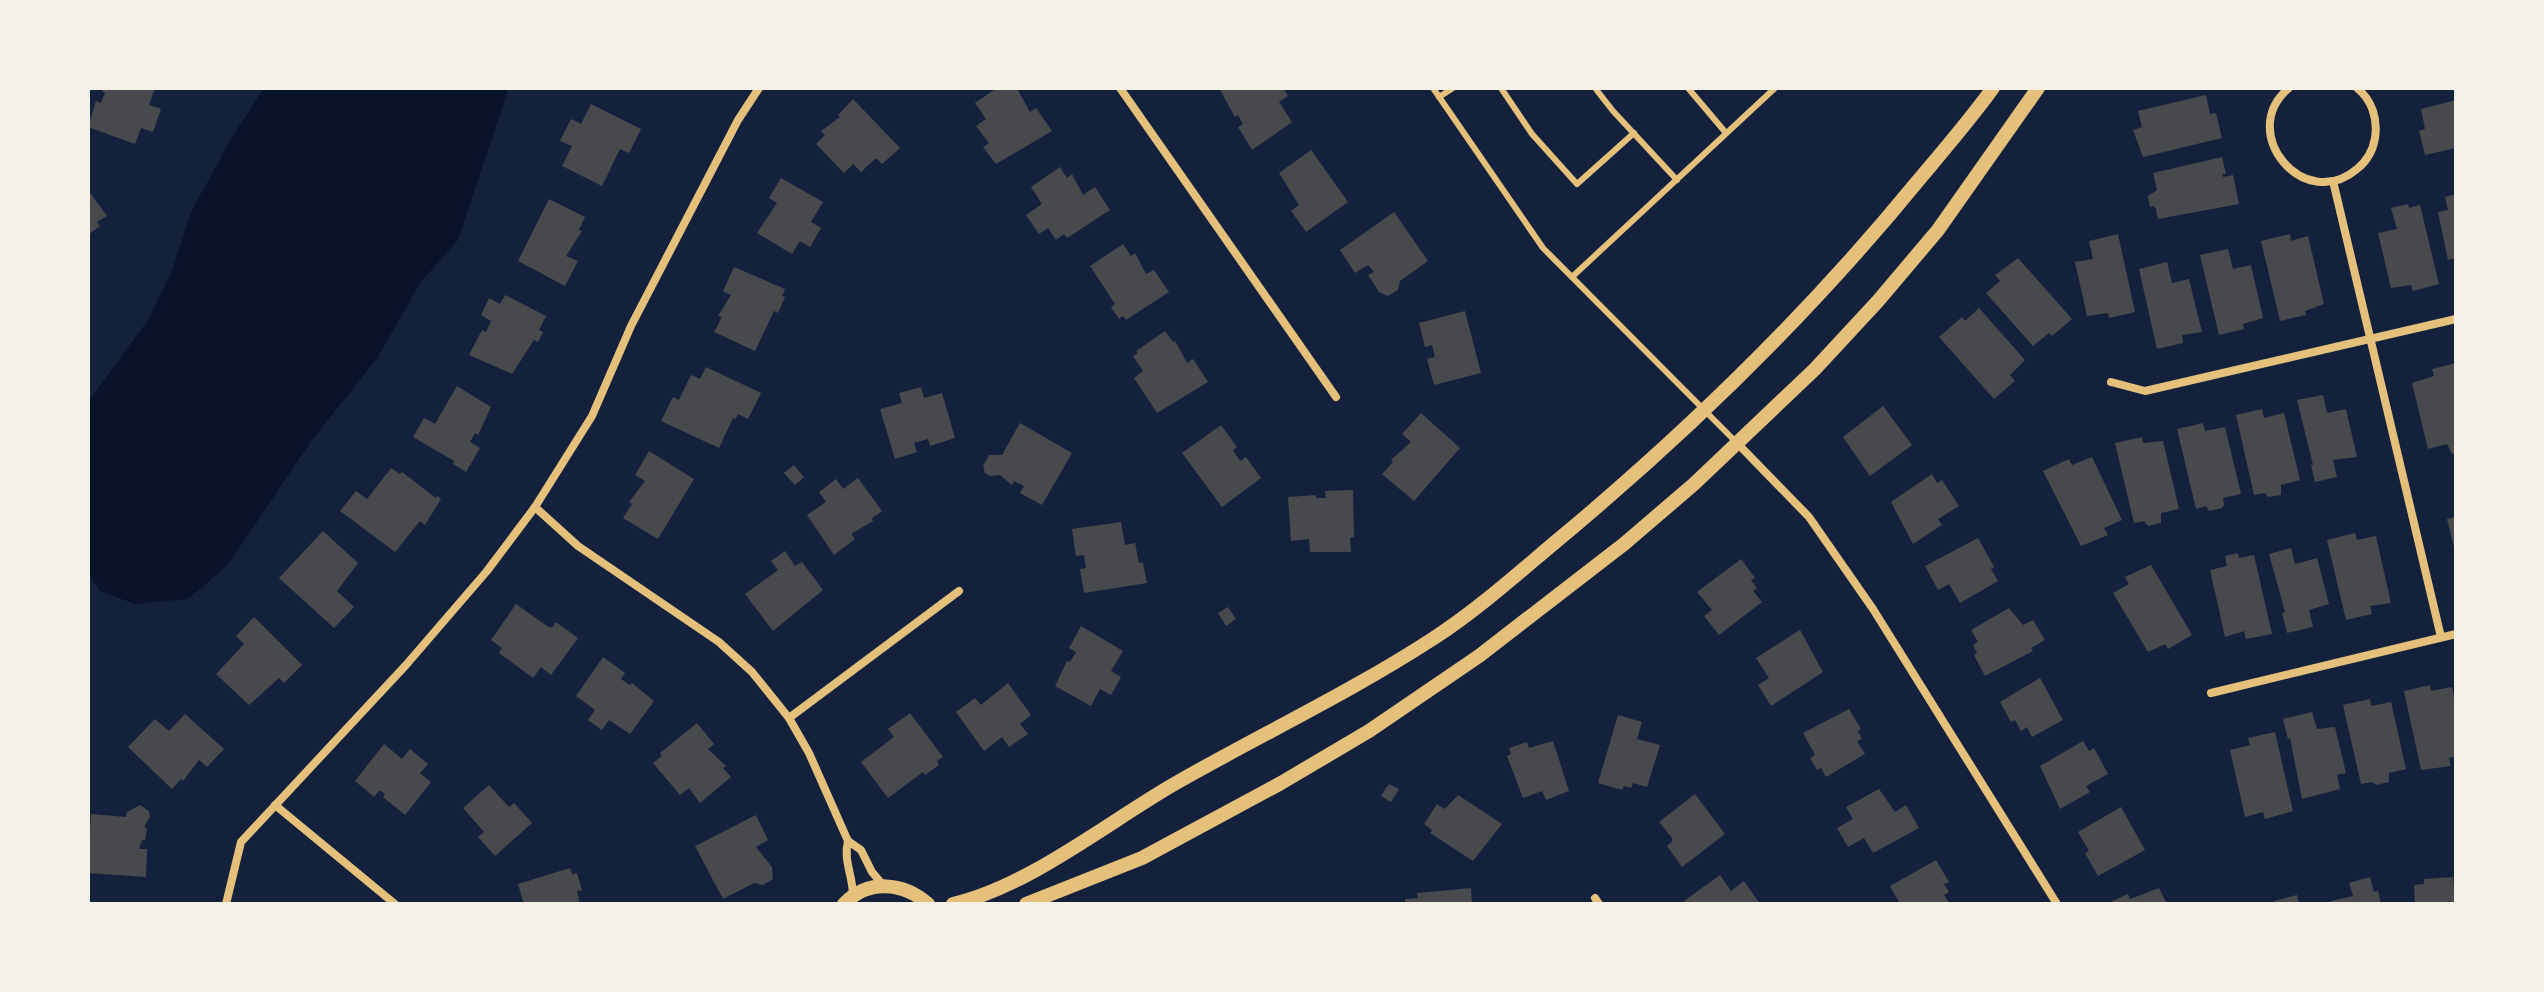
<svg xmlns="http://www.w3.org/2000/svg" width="2544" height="992" viewBox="0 0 2544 992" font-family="'Roboto Condensed',sans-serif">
<rect width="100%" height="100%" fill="#14213d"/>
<polygon fill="#0b132b" points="264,88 509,88 458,240 420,283 378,357 312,440 227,566 188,599 135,604 100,591 88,572 88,402 148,320 172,271 191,212 232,137"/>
<g fill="#48494c">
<polygon points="103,88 155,88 149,105 161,109 153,132 141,128 135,144 88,127 96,101 101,103 105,93 102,91"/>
<polygon points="997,88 1017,89 1030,112 1036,108 1052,131 996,164 983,147 989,143 976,126 986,119 975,103"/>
<polygon points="1224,88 1283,88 1288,96 1279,102 1292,122 1252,150 1238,127 1243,124 1238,115 1235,117 1220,90"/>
<polygon points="2206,95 2210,114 2216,113 2222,138 2143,157 2133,130 2142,127 2138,111"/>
<polygon points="853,99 900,148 882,164 876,158 861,172 853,164 844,173 816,144 825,135 821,131 840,117 838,115"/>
<polygon points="2456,100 2456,148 2425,155 2419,131 2425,129 2421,109"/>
<polygon points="591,104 641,129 629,153 620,149 602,186 562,166 572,146 560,141 571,119 581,124"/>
<polygon points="1311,150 1348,202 1306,232 1291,211 1299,205 1279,173"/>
<polygon points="2222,157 2226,174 2222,174 2223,177 2233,175 2239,204 2158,219 2156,209 2154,206 2150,207 2148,196 2157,190 2153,173"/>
<polygon points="1060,167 1067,178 1072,174 1083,195 1095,187 1110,210 1067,238 1064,234 1056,240 1048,228 1039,234 1026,215 1042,204 1031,187"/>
<polygon points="781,178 823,202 811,222 821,228 810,247 800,241 792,254 757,233 777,203 769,198"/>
<polygon points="88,190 107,216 97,222 100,226 88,235"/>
<polygon points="2456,194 2456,258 2448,260 2438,212 2448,210 2445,197"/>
<polygon points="549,199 585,217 579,230 582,231 566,256 578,261 565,286 518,261"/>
<polygon points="2408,204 2409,208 2420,205 2439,284 2413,291 2411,285 2391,288 2378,233 2397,229 2391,208"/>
<polygon points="1394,212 1428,261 1400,281 1398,290 1388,296 1379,292 1368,275 1374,272 1368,265 1355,273 1340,250"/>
<polygon points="2118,234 2135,312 2109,318 2108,313 2087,316 2075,262 2093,259 2089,241"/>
<polygon points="2290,234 2291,241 2308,236 2324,304 2305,311 2306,315 2280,321 2261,241"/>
<polygon points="1123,244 1131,256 1135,253 1146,274 1154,270 1169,292 1126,320 1123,316 1119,319 1111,307 1115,304 1090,266"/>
<polygon points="2228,249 2233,269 2251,265 2263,318 2243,324 2244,329 2219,335 2200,255"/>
<polygon points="2018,258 2072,319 2052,336 2049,333 2033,346 1986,293 2000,281 1995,275"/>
<polygon points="2167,262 2172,283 2189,279 2202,332 2182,335 2183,343 2157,349 2139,269"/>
<polygon points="734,267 785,289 782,296 785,297 778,313 774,311 755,351 714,332 722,317 718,316 731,295 723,291"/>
<polygon points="505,295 546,316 539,330 543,332 538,342 534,340 512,374 469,355 482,330 486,332 491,321 481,315 489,298 500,304"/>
<polygon points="1979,308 2025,360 2010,375 2015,381 1994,399 1939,337 1962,317 1965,321"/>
<polygon points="1465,311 1481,373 1434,385 1427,359 1435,357 1432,345 1425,347 1419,323"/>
<polygon points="1165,331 1173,342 1175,341 1187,363 1193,359 1208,382 1157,413 1134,378 1143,371 1133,356 1138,353 1136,351"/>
<polygon points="2456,363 2456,453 2452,454 2447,444 2428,449 2412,383 2434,376 2432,369"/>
<polygon points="706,367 761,393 748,419 738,414 736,419 733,418 719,448 661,421 673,397 679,400 691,375 700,379"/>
<polygon points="457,386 491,407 478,435 475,433 470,442 480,448 466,472 453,464 454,461 413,437 424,418 435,424"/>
<polygon points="921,387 924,398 942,393 955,438 930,446 928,439 914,443 917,452 895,459 880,409 902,403 899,393"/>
<polygon points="2323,395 2327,413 2346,409 2357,457 2333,460 2337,477 2315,482 2311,465 2313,465 2297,400"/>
<polygon points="1883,406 1912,445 1870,476 1843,437"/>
<polygon points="2262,409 2264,418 2284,413 2300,480 2281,485 2281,495 2268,497 2265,493 2254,495 2236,415"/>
<polygon points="1421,413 1460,448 1414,501 1382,474 1393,462 1391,460 1411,442 1402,434"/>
<polygon points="1020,423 1072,453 1042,505 1020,493 1024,486 1014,481 1012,485 1000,475 990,476 985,473 983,466 989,455 1002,455"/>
<polygon points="2203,423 2205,431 2225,427 2241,494 2223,498 2224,505 2222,508 2209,511 2206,506 2196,509 2177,429"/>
<polygon points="1221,425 1237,447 1233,450 1240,461 1246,457 1261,478 1222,507 1182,453"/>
<polygon points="2142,437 2143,443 2163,441 2179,509 2161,513 2161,523 2148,526 2144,521 2134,523 2115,443"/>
<polygon points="649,451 694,479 658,539 623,518 632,504 629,502 645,481 635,475"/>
<polygon points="2092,457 2122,520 2104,528 2108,535 2081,546 2043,471 2069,459 2072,465"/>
<polygon points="794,465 804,477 795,485 784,473"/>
<polygon points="391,468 400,474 402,472 436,498 437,496 441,499 425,525 420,521 395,552 340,511 356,491 367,499"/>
<polygon points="1932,474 1937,483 1942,480 1959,506 1938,519 1942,525 1913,544 1891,502"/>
<polygon points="858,478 882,511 872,518 873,521 851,534 855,539 834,555 807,515 826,502 819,492 836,479 843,489"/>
<polygon points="1353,490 1354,537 1350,538 1351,552 1310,552 1309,539 1291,541 1288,497 1316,495 1316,498 1326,498 1325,491"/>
<polygon points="2456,517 2456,551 2455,551 2447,519"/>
<polygon points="1121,522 1125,545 1135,543 1139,563 1143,563 1147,583 1084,593 1080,569 1086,568 1084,555 1076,556 1072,529"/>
<polygon points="323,531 358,563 337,591 354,607 334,628 279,578"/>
<polygon points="2355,533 2357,540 2376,536 2391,603 2370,606 2372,614 2346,620 2327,540"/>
<polygon points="1978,538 1994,567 1991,569 1998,581 1960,603 1949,584 1938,590 1925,566"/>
<polygon points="2291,548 2295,564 2317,558 2329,604 2309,610 2313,627 2287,633 2282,613 2285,612 2269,554"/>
<polygon points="785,551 795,566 802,562 823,590 773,631 745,594 778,570 771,561"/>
<polygon points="2238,553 2239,558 2254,555 2272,634 2246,639 2244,631 2225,637 2210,570 2227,566 2225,556"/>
<polygon points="1741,559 1755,578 1751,580 1757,588 1753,591 1762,602 1719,635 1704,616 1712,610 1697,592"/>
<polygon points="2151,565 2192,635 2168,649 2165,644 2148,652 2113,593 2129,584 2125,577"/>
<polygon points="516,604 547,626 552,628 556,622 578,638 551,675 541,667 533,678 499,653 502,648 491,640"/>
<polygon points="1228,607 1236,619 1226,626 1218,613"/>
<polygon points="2009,608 2023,625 2033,620 2045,640 2031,648 2033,651 1985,676 1974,655 1977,653 1973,645 1978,642 1971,630"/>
<polygon points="254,617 302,665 284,683 279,678 249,705 216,674 244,644 236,636"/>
<polygon points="1081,626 1123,651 1111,671 1121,677 1111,695 1100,689 1091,706 1055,686 1067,661 1070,662 1076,652 1069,648"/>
<polygon points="1800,630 1823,672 1771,706 1758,685 1769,678 1756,658"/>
<polygon points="603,657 625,673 621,679 630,685 632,683 654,701 630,734 609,720 602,730 588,720 595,710 576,696"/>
<polygon points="2040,678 2063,720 2032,737 2027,727 2021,731 2015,720 2011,722 2000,702"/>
<polygon points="1008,683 1031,715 1020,724 1028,734 1009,747 1002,737 984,751 956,712 975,698 981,705"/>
<polygon points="2430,685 2431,691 2452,687 2456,707 2456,757 2449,758 2451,766 2421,770 2404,691"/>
<polygon points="2370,699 2371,706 2391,702 2406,769 2389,773 2389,782 2376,785 2372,782 2361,784 2343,705"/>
<polygon points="1849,709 1861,729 1858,731 1862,739 1857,741 1865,754 1826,777 1821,768 1817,770 1810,758 1815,755 1803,733"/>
<polygon points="2312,712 2317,729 2335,727 2346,773 2337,775 2340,789 2302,799 2290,738 2288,739 2283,719"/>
<polygon points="910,713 943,757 937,761 939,765 925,775 923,772 888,798 861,762 894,737 888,729"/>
<polygon points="185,714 224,749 207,767 199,760 183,781 181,779 172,789 128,747 155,719 169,731"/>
<polygon points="1618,715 1642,722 1637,739 1660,745 1647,787 1633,783 1631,788 1624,786 1622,790 1598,783"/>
<polygon points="697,723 714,744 708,749 726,766 723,768 731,777 700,803 689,788 680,795 653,763 662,756 660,753"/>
<polygon points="2275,732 2293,811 2265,819 2263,812 2245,817 2230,750 2250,745 2248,738"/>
<polygon points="1553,741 1569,791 1546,800 1542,791 1523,798 1507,756 1511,754 1509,748 1527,742 1529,748"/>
<polygon points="2083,741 2089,751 2094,748 2108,774 2086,786 2090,792 2060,809 2040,766"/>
<polygon points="384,744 402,759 410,749 428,764 420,773 431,782 405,815 383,797 385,794 380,790 374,797 355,781"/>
<polygon points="1389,784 1399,789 1391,802 1381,796"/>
<polygon points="489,785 509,807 514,803 532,823 495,856 478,837 484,832 463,808"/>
<polygon points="1879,789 1895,812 1906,805 1919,828 1873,853 1864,838 1848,847 1837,828 1853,819 1846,807"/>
<polygon points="1695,794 1725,834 1682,867 1667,846 1672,842 1672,838 1659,822"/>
<polygon points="1458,795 1502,824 1473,861 1430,833 1432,830 1424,824 1437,804 1445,809"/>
<polygon points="140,805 149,811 150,817 144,827 147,828 145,840 142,840 139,849 147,849 146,877 88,873 91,814 126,817 127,812"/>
<polygon points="2121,807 2145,850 2098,876 2085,853 2089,851 2078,832"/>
<polygon points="756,815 768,840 756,847 772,867 773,879 763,885 754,883 723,899 695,846"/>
<polygon points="1936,860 1949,882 1944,884 1949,892 1944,895 1950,904 1900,904 1890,886"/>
<polygon points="570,868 572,874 577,873 582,890 577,891 580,904 524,904 518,884"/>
<polygon points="1720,875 1731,891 1744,881 1760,904 1686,904 1684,901"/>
<polygon points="2370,877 2374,892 2378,891 2381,904 2331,904 2331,901 2353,896 2349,883"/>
<polygon points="2453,877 2455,904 2415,904 2414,885 2424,884 2424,879"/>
<polygon points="1471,888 1472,904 1405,904 1405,899 1418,898 1417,893"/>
<polygon points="2159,888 2167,904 2113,904 2112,901 2128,894 2130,899"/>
<polygon points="2297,895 2299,904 2275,904 2274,901"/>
</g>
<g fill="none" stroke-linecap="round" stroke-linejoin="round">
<g stroke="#e5c07b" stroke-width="6">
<polyline points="1433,88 1543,248 1737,443"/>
<polyline points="1501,88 1532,134 1577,184 1634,133"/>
<polyline points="1595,88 1613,111 1677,180"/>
<polyline points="1688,88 1726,133"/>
<polyline points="1439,97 1453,88"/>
<polyline points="1572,277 1775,88"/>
</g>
<g stroke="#e5c07b" stroke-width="8">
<polyline points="1120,88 1336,397"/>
<path d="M 2289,88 C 2236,132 2304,214 2357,169 C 2367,161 2373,150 2375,138 C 2378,119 2372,100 2357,88"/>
<polyline points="2333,181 2441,637"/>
<polyline points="2111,382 2145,391 2456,319"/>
<polyline points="1737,443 1809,517 1873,609 2057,904"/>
<polyline points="535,507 578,546 719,642 752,672 789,718 809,753 848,841 861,850 872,872 883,885"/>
<polyline points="2211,693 2456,634"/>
<polyline points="789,718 959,591"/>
<polyline points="275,805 395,904"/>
<path d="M 848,841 C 843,861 853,875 853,896"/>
<polyline points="1595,898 1599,904"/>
<polyline points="226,904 241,842 406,665 487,571 535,507 592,416 631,326 738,120 759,88"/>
</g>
<g stroke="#e5c07b" stroke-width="14">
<path d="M 844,904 C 868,879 903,882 928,904"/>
<path d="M 953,904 C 1028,887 1108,822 1176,783 C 1262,734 1351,692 1434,638 C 1483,606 1526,566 1571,529 C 1697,423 1813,309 1917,182 C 1943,151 1969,121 1993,88"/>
<polyline points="1026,904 1142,858 1281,783 1369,731 1479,656 1624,544 1694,484 1815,369 1878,301 1938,230 2038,88"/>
</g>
</g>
<rect width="2544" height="992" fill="none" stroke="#f6f1e7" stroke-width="180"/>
</svg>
